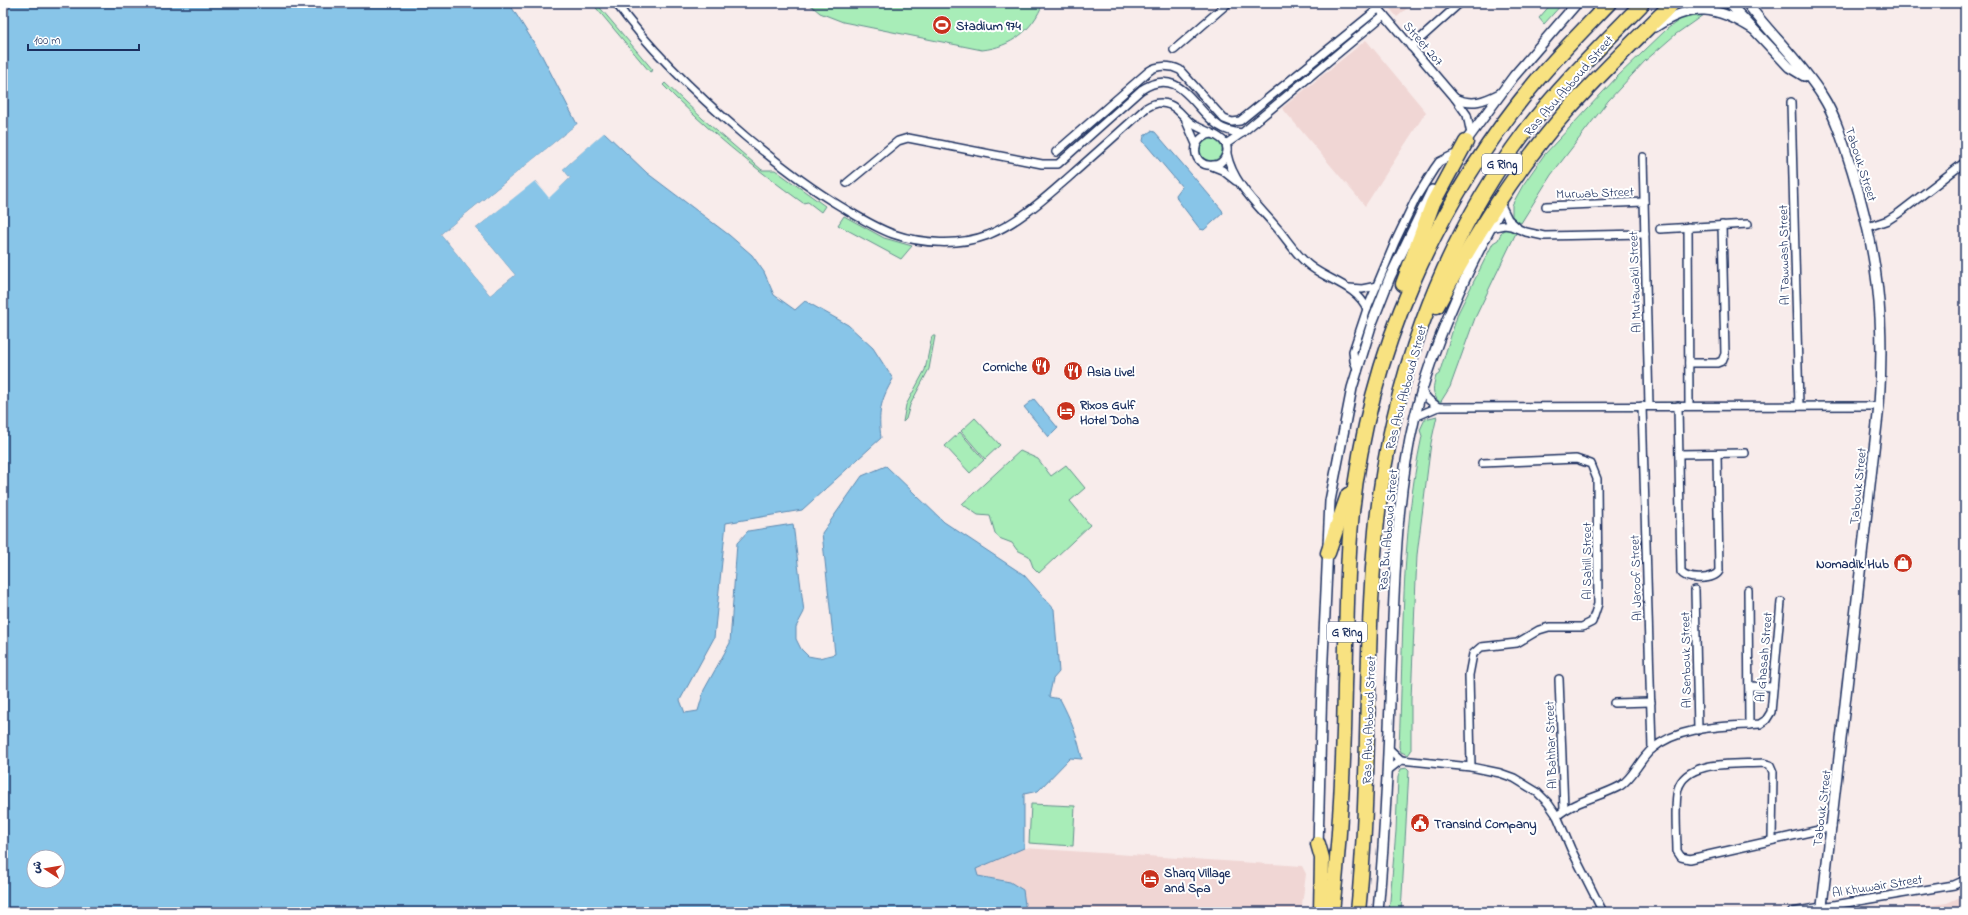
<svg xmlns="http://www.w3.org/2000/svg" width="1968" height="915" viewBox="0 0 1968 915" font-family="'Indie Flower','Playpen Sans Arabic',sans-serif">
<rect width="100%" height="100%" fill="#f8eceb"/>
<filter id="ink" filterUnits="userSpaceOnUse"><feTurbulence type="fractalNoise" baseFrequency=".025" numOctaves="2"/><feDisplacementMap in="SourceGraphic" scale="8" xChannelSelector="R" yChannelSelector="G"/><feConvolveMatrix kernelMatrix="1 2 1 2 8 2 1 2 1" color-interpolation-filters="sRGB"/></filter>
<g filter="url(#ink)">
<g fill="#f0d6d4">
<polygon points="1385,3 1413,3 1397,17"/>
<polygon points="1366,40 1426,112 1365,206 1282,108"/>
<polygon points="1024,848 1302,866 1306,874 1301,912 1026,912 1023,890 1010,882 978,876 976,869"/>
<polygon points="1965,895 1965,912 1887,912 1947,903"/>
</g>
<g fill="#a8edb8" stroke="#628e8b">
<polygon points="592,3 596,3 653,70 650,72"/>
<path d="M 808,3 L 1043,3 C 1033,30 1011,47 982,50 L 843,22 L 820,13 Z"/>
<polygon points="1552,3 1563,3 1544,24 1539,18"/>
<polygon points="1693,14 1703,15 1676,34 1645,61 1608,101 1551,175 1521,223 1515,220 1512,216 1512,205 1523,185 1544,155 1617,77 1667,29 1682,18"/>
<path d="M 665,83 L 703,119 L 762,170 L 775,170 L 825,206 L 821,212 L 808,202 L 803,203 C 753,167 706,129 663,85 Z"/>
<circle cx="1211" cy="150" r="11"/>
<polygon points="844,216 884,238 912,246 901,259 838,225"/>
<path d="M 1507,229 L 1516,233 L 1475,318 L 1450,387 L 1440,403 C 1431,393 1433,387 1436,376 L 1439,374 L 1458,313 L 1493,243 L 1498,240 L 1502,231 Z"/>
<polygon points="932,336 935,336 929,369 910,405 906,419 903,422 906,405 925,370"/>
<path d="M 1437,416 L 1431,443 L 1417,555 L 1411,699 L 1411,751 L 1408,755 L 1401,752 L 1399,747 C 1404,643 1400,538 1422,436 L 1420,430 L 1425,419 Z"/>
<polygon points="975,418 1000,445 985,459 961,431"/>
<polygon points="960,432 984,460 970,473 945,446"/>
<polygon points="1020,451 1038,459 1051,476 1066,465 1085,488 1070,501 1090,525 1039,573 1033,567 1029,556 1017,550 1012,543 999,538 995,533 990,516 978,515 962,504"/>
<polygon points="1407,768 1409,770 1401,912 1389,912 1396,831 1398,776 1401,769"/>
<polygon points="1031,804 1075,806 1073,846 1029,843"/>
</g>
<g fill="#88c5e8" stroke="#5c89b1" fill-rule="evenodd">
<path d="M 3,3 L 509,3 L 541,54 L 577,124 L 441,234 L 490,295 L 515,275 L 476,228 L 535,180 L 549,197 L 570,178 L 563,169 L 604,132 L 647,173 L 729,235 L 752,255 L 764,272 L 774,295 L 795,310 L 805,301 L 848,325 L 873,348 L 893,379 C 880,401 878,413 881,438 L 802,510 L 726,523 L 714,638 L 680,700 L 685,713 L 698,711 L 704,690 L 730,643 L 737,543 L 748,531 L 793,524 L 804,612 L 796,627 L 796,639 L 801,649 L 808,656 L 819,658 L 835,654 L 822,533 L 862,476 L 886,466 L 944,522 L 1024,575 L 1054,609 L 1059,672 L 1053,679 L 1049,697 L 1060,699 C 1070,718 1078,737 1082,759 L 1070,758 L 1038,791 L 1024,794 L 1024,848 L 976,869 L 978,876 L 1010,882 L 1023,890 L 1026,912 L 3,912 ZM 34,857 L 58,857 L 58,881 L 34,881 Z"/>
<polygon points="1151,131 1155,132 1222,210 1223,213 1204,230 1200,229 1177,199 1176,195 1182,187 1143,141 1144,136"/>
<polygon points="1034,399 1058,428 1049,437 1024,407"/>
</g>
<polygon fill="#f8eceb" points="577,124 579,126 444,234 490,292 512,275 475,230 475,227 534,179 549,195 568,178 561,170 561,167 603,130 606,131 563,169 570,178 549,198 535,181 476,228 515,275 490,295 441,234"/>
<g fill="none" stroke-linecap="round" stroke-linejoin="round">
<g stroke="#1b2f5e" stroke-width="10">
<g id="minor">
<path d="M 616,3 C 652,53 699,97 746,137 C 776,162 806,186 840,206 C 857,216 874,227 893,234 C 922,244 959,246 988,235 C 1019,222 1044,199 1069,177 C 1095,154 1121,131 1146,108 C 1154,103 1161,101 1170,105 C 1178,108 1183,117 1191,123 C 1203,132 1236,137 1225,157 C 1223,162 1218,165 1213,165 C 1192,168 1188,137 1212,134"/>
<polyline points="1374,3 1455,98 1467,115 1471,134"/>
<polyline points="1411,47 1460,3"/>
<polyline points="1174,50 1228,3"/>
<path d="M 1455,98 C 1473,106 1484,101 1500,93"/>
<polyline points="1791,102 1799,406"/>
<polyline points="1186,121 1196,144"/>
<polyline points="1226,144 1242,133 1384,15"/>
<path d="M 1056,152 L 1149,71 C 1157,65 1170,65 1180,70 L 1224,119 L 1232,122 L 1240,121 L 1378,9"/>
<path d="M 1227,154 C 1233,184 1259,206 1278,229 C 1288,241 1297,256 1310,266 C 1329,281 1357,286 1367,309"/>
<polyline points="1643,157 1649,406"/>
<polyline points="1212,166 1222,170 1236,181"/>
<path d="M 847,183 L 898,141 L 908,138 L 1042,164 L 1058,164 L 1141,90 C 1180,64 1193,109 1219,126 C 1226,131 1234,132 1242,133"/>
<polyline points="1546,206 1644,202"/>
<polyline points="1502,207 1508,219 1517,227"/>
<polyline points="1688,227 1689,406"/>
<polyline points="1868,227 1888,220 1899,213 1965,162"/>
<polyline points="1490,228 1504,225 1511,226 1526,232 1544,236 1645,234"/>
<polyline points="1660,229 1748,224"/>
<polyline points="1349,288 1362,289 1377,286"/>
<polyline points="1689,363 1717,363 1722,361 1725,354 1722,225"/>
<polyline points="1358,371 1354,361 1353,351 1367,309 1395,242 1416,198 1434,169 1439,162 1453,155"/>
<polyline points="1422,392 1429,400 1438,407"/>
<polyline points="1642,406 1652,749"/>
<path d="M 1678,406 L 1681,572 C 1687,581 1714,580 1719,571 L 1717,454"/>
<polyline points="1415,417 1438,407 1879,406"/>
<polyline points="1679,454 1745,453"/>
<polyline points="1695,590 1698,730"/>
<polyline points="1748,590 1749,725"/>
<polyline points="1559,679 1564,809"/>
<polyline points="1749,686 1773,687"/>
<polyline points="1614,703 1651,702"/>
<polyline points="1388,748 1401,760 1471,767 1500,773 1514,778 1537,792 1548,803 1557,816 1571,849 1603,912"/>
<polyline points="1471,767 1469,675 1473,654 1481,647 1517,643 1539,630 1549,627 1582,627 1592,622 1598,604 1597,479 1591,464 1576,459 1482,463"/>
<polyline points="1387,771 1401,760"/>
<path d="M 1557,816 C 1574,801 1600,797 1620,786 C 1634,777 1639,760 1652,749 C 1680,725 1725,727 1760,724 L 1766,720 L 1771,712 L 1781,602"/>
<path d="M 1772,840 L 1773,772 L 1770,765 L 1763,763 C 1738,765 1686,759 1678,789 C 1674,803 1677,835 1677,851 L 1681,857 L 1690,859 L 1832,827"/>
<polyline points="1792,912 1954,885 1965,880"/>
</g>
</g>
<g stroke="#1b2f5e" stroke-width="12">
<g id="tertiary">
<polyline points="1729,3 1789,67 1804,76"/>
<path d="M 1747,3 C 1771,35 1802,63 1823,97 C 1837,119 1844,146 1852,170 C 1878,254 1885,319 1879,406 L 1822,906"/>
<path d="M 1655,27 C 1692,2 1717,6 1753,29"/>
<polyline points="1463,145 1514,76 1577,3"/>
<polyline points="1318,849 1322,680 1330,501 1352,388 1372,323 1390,277 1432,190"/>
<path d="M 1378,912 C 1386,823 1389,734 1392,645 C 1395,568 1397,491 1415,416 C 1432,345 1464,276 1499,212"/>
</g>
</g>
<g stroke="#1b2f5e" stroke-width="17">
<g id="motorway">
<polyline points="1403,284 1433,203 1466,142"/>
<path d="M 1437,306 C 1473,238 1515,170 1566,112 C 1600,74 1636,39 1673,3"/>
<polyline points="1328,553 1348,495"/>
<polyline points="1318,844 1322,858 1321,912"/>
<path d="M 1332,912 C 1340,837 1344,761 1345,685 C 1347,628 1346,570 1352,512 C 1368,354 1436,201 1538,79 C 1561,52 1585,28 1609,3"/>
<path d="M 1358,912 C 1371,785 1364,658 1376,531 C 1389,389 1438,248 1524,133 C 1559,87 1601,46 1641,5"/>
</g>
</g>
<use href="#minor" stroke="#fff" stroke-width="7"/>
<use href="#tertiary" stroke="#fff" stroke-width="9"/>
<use href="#motorway" stroke="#f8e281" stroke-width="14"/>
</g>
</g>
<defs>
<g id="stadium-disc" transform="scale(1)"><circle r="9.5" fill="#c8321e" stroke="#fff"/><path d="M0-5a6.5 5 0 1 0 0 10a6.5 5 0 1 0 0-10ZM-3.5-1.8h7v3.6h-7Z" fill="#fff"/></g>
<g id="restaurant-disc" transform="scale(1)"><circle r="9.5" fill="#c8321e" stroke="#fff"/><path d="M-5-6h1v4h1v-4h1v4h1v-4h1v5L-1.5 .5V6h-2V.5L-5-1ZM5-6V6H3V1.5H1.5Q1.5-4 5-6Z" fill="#fff"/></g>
<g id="hotel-disc" transform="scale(1)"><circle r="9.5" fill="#c8321e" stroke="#fff"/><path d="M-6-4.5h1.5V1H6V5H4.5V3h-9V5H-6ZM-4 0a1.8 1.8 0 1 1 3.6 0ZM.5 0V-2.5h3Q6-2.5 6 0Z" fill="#fff"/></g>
<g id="shop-disc" transform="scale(1)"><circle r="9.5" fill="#c8321e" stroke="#fff"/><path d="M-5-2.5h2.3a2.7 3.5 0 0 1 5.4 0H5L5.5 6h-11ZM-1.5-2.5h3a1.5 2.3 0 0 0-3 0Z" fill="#fff"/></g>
<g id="civic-disc" transform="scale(1)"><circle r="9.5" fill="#c8321e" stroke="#fff"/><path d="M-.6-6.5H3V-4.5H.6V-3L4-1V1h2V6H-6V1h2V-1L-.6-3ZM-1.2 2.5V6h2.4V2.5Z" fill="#fff"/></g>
</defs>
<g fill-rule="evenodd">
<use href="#stadium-disc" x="942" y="25"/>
<use href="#restaurant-disc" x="1041" y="366"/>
<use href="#restaurant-disc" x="1073" y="371"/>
<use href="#hotel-disc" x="1066" y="411"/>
<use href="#shop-disc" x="1903" y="563"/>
<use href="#civic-disc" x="1420" y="823"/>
<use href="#hotel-disc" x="1150" y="879"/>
</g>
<g text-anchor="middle" stroke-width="4" stroke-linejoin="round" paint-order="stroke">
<g fill="#fff" stroke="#5f6d8e" stroke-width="1">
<rect x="1482" y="154" width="40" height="20" rx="3"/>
<rect x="1327" y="622" width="40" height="20" rx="3"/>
</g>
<g font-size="12" font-weight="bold" fill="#1b2f5e">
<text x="1502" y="168">G Ring</text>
<text x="1347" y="636">G Ring</text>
</g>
<g font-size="13" font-weight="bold" fill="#1b2f5e" stroke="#fff" text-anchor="start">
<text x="956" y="30">Stadium 974</text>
<text x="1027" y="371" text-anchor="end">Corniche</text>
<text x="1087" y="376">Asia Live!</text>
<text x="1080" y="409">Rixos Gulf<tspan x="1080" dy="15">Hotel Doha</tspan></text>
<text x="1889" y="568" text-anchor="end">Nomadik Hub</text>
<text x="1434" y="828">Transind Company</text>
<text x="1164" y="877">Sharq Village<tspan x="1164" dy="15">and Spa</tspan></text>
</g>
<g font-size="13" fill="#1b2f5e" stroke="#fff">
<text transform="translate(1424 43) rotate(49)" y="5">Street 207</text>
<text transform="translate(1568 85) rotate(-49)" y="5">Ras Abu Abboud Street</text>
<text transform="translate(1862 164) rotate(72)" y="5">Tabouk Street</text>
<text transform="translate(1595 192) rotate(-2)" y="5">Murwab Street</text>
<text transform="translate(1783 255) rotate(-91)" y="5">Al Tawwash Street</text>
<text transform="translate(1634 282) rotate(-92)" y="5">Al Mutawakil Street</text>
<text transform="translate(1405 387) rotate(-75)" y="5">Ras Abu Abboud Street</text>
<text transform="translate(1857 486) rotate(-84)" y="5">Tabouk Street</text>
<text transform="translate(1387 530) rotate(-85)" y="5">Ras Bu Abboud Street</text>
<text transform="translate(1586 561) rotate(-90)" y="5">Al Sahill Street</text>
<text transform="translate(1635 578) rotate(-92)" y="5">Al Jaroof Street</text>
<text transform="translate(1763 657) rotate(-85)" y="5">Al Ghasah Street</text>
<text transform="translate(1685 660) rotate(-91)" y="5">Al Senbouk Street</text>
<text transform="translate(1368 720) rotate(-88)" y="5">Ras Abu Abboud Street</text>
<text transform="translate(1550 745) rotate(-92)" y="5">Al Bahhar Street</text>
<text transform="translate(1821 808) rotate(-83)" y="5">Tabouk Street</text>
<text transform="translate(1877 885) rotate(-9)" y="5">Al Khuwair Street</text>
</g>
</g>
<rect width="1968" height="915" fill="none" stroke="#fff" stroke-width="16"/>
<rect x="8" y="8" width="1952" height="899" fill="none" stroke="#1b2f5e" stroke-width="1.5" filter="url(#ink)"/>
<g transform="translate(46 869) rotate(282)"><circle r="19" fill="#ffffff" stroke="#a4acbf"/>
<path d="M0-3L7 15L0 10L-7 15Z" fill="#c8321e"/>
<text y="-6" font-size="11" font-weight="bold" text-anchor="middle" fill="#1b2f5e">ش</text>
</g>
<path d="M28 44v6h111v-6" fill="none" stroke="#1b2f5e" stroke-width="2"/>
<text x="34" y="44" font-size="12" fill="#1b2f5e" stroke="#ffffff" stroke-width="3" paint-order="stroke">100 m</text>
</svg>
